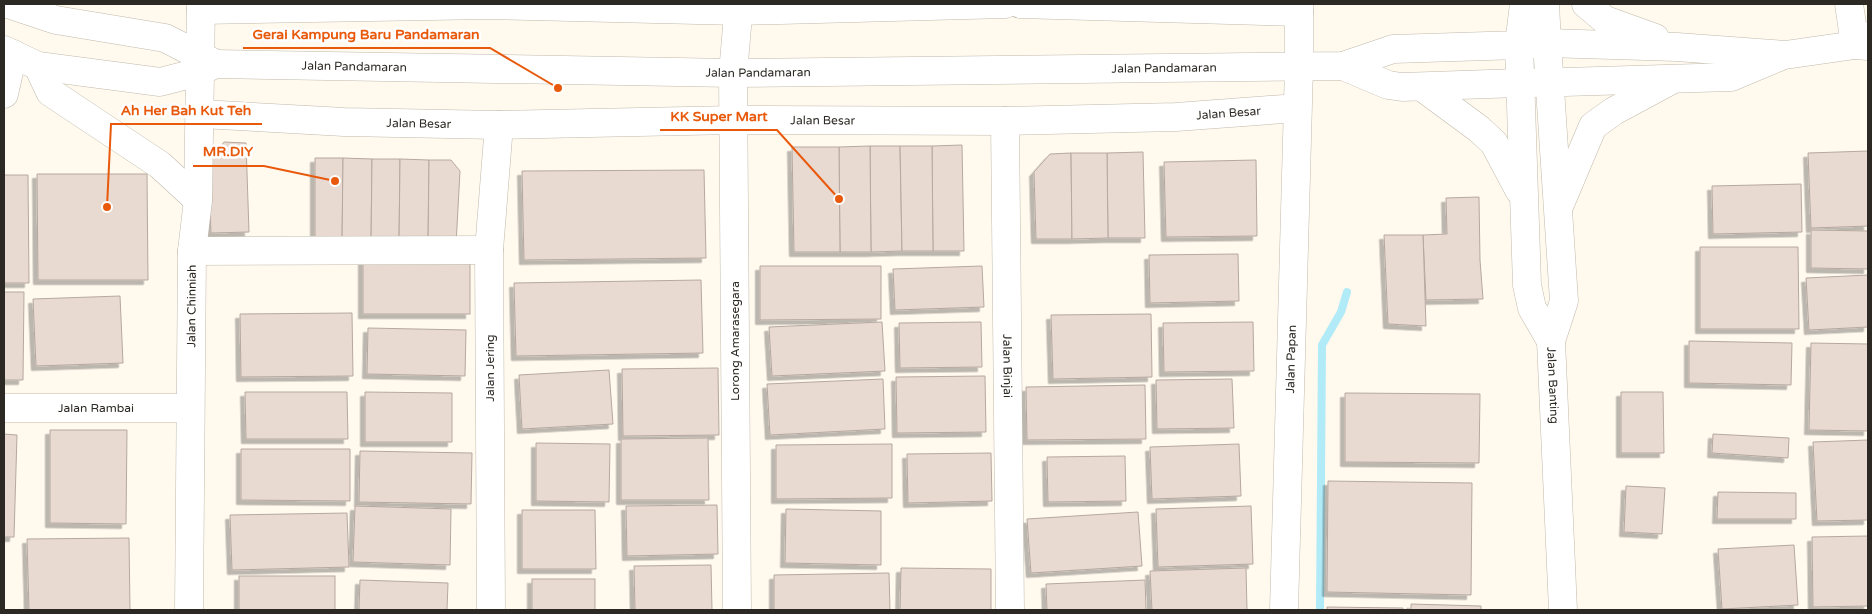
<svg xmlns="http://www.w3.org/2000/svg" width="1872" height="614" viewBox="0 0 1872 614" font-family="'Varela Round',sans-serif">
<defs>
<filter id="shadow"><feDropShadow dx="-4.5" dy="4.5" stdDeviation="0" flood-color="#0004"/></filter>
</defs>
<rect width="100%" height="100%" fill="#fff9ee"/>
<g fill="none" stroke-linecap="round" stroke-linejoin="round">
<polyline stroke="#b1ebf7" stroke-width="8" points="1320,610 1322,345 1341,312 1347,292"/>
</g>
<g fill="#e8dad1" stroke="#b6a8a0" filter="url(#shadow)">
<polygon points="224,142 246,143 249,232 211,233 208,163"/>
<polygon points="962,145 964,251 933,251 932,146"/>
<polygon points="870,146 900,146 902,251 871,252"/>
<polygon points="870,146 871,252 840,252 839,147"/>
<polygon points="900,146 932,146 933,251 902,251"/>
<polygon points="792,147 839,147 840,252 794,252"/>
<polygon points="1868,151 1868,226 1811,228 1808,153"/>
<polygon points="1143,152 1145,238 1108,238 1107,153"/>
<polygon points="1071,153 1072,239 1036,239 1034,172 1050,154"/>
<polygon points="1071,153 1107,153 1108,238 1072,239"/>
<polygon points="315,158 343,158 342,243 315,243"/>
<polygon points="343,158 372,159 371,244 342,243"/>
<polygon points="372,159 400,159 399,244 371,244"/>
<polygon points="400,159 429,160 428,245 399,244"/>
<polygon points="429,160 451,160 460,171 456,245 428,245"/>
<polygon points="1256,160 1257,236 1166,237 1164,162"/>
<polygon points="704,170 706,258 524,260 522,171"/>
<polygon points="37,174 147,174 148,280 38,280"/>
<polygon points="4,175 28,175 29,283 4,283"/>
<polygon points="1801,184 1802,232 1713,234 1712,186"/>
<polygon points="1479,197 1480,260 1483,299 1426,300 1423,235 1447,234 1446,198"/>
<polygon points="1811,230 1868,231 1868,269 1811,268"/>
<polygon points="1384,235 1423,235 1426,326 1388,324"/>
<polygon points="1700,247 1798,247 1799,329 1700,329"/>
<polygon points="1238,254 1239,301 1150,303 1149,255"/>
<rect x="363" y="256" width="107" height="58"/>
<polygon points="760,266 881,266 881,319 760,320"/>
<polygon points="982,266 984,307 895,310 893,269"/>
<polygon points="1868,275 1868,327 1809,330 1806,278"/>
<polygon points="701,280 703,353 516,356 514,283"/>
<polygon points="4,292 24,292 23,380 4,380"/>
<polygon points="120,296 123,363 36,366 33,299"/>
<polygon points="352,313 353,376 241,377 240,314"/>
<polygon points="1151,314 1152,377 1053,379 1051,315"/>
<polygon points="882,322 885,371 772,376 769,327"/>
<polygon points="981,322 982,367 900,368 899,323"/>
<polygon points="1253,322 1254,371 1164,372 1163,323"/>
<polygon points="368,328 466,330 465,376 367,374"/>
<polygon points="1689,341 1792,343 1791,385 1689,383"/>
<polygon points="1811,343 1868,344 1868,431 1809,430"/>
<polygon points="718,368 719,435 623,436 622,369"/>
<polygon points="609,370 613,424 522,429 519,375"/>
<polygon points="985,376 986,432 897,433 896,377"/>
<polygon points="883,379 885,429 770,435 767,384"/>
<polygon points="1232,379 1234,428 1157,429 1156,380"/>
<polygon points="1145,385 1146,439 1027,440 1026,387"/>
<polygon points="245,392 347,392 348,439 246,439"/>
<polygon points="365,392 452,393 452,442 365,442"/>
<polygon points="1621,392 1663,392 1664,453 1621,453"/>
<polygon points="1345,393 1480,394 1479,463 1345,462"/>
<polygon points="50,430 127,430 126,524 50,523"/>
<polygon points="4,434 17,435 14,537 4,537"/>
<polygon points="1713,434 1789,438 1788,458 1712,453"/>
<polygon points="708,438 709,500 621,500 621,439"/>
<polygon points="1868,440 1868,520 1817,521 1813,442"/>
<polygon points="536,443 610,444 609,502 536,501"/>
<polygon points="892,444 892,498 776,499 776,445"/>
<polygon points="1239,444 1241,496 1152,499 1150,447"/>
<polygon points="241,449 350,449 350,501 241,500"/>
<polygon points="360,451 472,453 471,504 359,502"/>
<polygon points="991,453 992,501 908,503 907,454"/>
<polygon points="1125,456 1126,501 1048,502 1047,457"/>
<polygon points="1328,481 1472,483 1471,595 1327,592"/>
<polygon points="1626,486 1665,488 1662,534 1624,532"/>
<polygon points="1718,492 1796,493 1796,519 1717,519"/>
<polygon points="717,505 718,554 627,556 626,506"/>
<polygon points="355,506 451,509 450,565 353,562"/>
<polygon points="1251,506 1253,564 1158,567 1156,509"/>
<polygon points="786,509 881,511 881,565 785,563"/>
<polygon points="522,510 595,510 596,569 522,569"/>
<polygon points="1138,512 1142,566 1031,573 1027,519"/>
<polygon points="347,513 349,567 232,570 230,515"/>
<polygon points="1868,536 1868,606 1813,607 1812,537"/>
<polygon points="129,538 130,610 29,610 27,539"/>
<polygon points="1794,545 1798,605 1722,609 1718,549"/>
<polygon points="711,565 712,610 635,610 634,566"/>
<polygon points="901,568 991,569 991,610 900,610"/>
<polygon points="1246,568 1247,610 1152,610 1150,571"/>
<polygon points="889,573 890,610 774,610 774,575"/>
<rect x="239" y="576" width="96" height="34"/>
<rect x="532" y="579" width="63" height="31"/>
<polygon points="360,580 448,583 447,610 359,610"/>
<polygon points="1145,580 1146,610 1047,610 1046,584"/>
<polygon points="1411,604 1481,606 1481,610 1411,610"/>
<polygon points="1327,607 1403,608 1403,610 1327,610"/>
</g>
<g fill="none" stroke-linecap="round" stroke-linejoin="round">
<g stroke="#c0baad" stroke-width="29">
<g id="minor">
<polyline points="8,4 56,20 165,38 214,63"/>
<polyline points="1020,4 1299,12"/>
<polyline points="1545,4 1547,43"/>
<polyline points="1849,4 1855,45 1868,36"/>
<polyline points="201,10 489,5 739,11 1005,4"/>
<path id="s1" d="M 4,50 L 38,66 L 160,82 L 199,72 L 215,64 L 733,73 L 1343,66 L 1393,49 L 1519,45 L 1524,4"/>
<polyline points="38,66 50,92 160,165 198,200"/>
<polyline points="1343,66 1388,85 1402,87 1519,83"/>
<polyline points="4,94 13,54"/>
<path id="s2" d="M 201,114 L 344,122 L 499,125 L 734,120 L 1005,121 L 1176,117 L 1297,108"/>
<path id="s3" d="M 1005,121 L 1010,610"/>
<polyline points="192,251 489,250"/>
<path id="s4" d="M 4,408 L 190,408"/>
<path id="s5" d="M 189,610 L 192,251 L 198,200 L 201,4"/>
<polyline points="491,610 489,250 499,125"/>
<polyline points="737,610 733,73 739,4"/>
<path id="s6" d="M 1284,610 L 1299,67 L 1299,4"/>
</g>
</g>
<g stroke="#c0baad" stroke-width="29">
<g id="major">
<polyline points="1586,4 1605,20 1655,38"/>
<path id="s7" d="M 1547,43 L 1564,301 L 1551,341 L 1563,610"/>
<polyline points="1531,83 1731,77 1779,57"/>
<polyline points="1422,87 1479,129 1494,143 1519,190"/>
<polyline points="1560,204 1593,126 1614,111 1668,82"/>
<polyline points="1551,341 1532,308 1527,285 1519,45 1547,43 1677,47 1785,55 1855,45 1868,46"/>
</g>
</g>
<use href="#minor" stroke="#fff" stroke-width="28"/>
<use href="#major" stroke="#fff" stroke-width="28"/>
</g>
<g text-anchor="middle" stroke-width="5" stroke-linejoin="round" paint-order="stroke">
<g font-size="12" fill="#2c2924" stroke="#fff">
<text dy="4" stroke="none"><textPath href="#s1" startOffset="358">Jalan Pandamaran</textPath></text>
<text dy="4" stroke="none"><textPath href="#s1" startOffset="1168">Jalan Pandamaran</textPath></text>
<text dy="4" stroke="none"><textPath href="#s1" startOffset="762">Jalan Pandamaran</textPath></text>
<text dy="4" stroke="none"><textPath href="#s2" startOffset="1028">Jalan Besar</textPath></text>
<text dy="4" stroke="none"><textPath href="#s2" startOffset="622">Jalan Besar</textPath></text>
<text dy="4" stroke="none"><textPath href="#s2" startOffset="218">Jalan Besar</textPath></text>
<text dy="4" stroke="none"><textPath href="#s5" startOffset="304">Jalan Chinniah</textPath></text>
<text transform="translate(735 341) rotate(-90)" y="4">Lorong Amarasegara</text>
<text dy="4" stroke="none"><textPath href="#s6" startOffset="251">Jalan Papan</textPath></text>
<text dy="4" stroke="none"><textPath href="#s3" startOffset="245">Jalan Binjai</textPath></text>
<text transform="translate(490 368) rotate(-90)" y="4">Jalan Jering</text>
<text dy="4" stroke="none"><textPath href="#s7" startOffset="345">Jalan Banting</textPath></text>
<text dy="4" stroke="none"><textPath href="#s4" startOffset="92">Jalan Rambai</textPath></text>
</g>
</g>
<path fill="none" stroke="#e8590c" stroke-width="2" d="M558 88L490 48H243M107 207L111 124H262M839 199L777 130H660M335 181L264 166H193"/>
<g fill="#e8590c" stroke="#fff" stroke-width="2">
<circle cx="558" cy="88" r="5"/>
<circle cx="107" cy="207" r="5"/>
<circle cx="839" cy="199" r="5"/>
<circle cx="335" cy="181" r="5"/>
</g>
<g font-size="14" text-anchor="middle" font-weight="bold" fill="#e8590c" stroke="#fff" stroke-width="5" stroke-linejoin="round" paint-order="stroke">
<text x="366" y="39">Gerai Kampung Baru Pandamaran</text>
<text x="186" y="115">Ah Her Bah Kut Teh</text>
<text x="719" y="121">KK Super Mart</text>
<text x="228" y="156">MR.DIY</text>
</g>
<rect width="1872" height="614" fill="none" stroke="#2c2924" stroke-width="10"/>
</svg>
